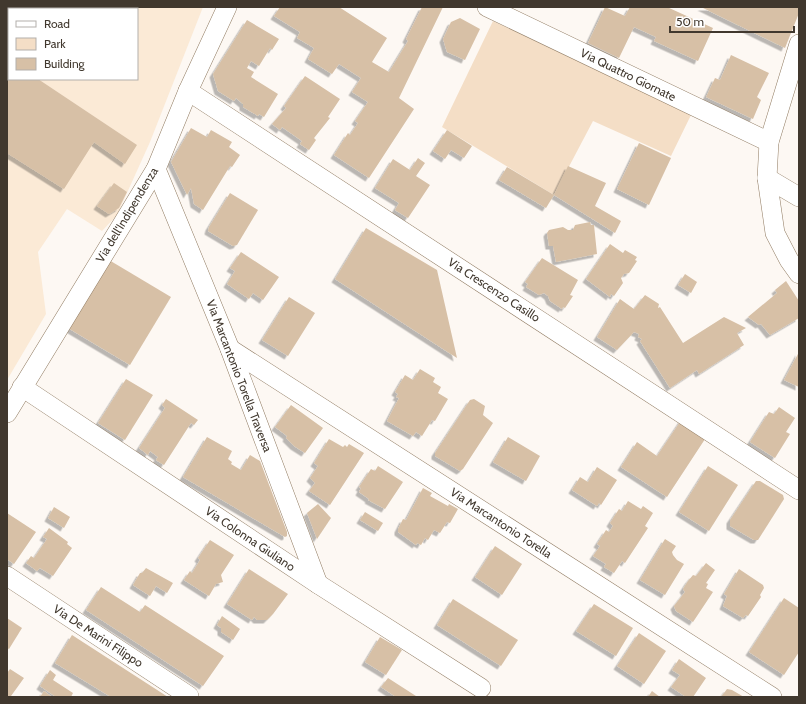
<svg xmlns="http://www.w3.org/2000/svg" width="806" height="704" viewBox="0 0 806 704" font-family="Cabin,sans-serif">
<defs>
<filter id="shadow"><feDropShadow dx="-3.5" dy="3.5" stdDeviation="0" flood-color="#0004"/></filter>
</defs>
<rect width="100%" height="100%" fill="#fdf8f3"/>
<path fill="#fbead6" fill-rule="evenodd" d="M 7,7 L 203,7 L 150,142 L 117,215 L 102,231 L 67,209 L 38,252 L 46,314 L 7,380 ZM 9,9 L 137,9 L 137,79 L 9,79 Z"/>
<polygon fill="#f4dec6" points="493,21 691,115 671,156 593,121 554,195 442,127"/>
<g fill="#d7c0a6" filter="url(#shadow)">
<polygon points="280,7 339,7 387,38 372,62 389,72 408,41 406,39 422,7 443,7 399,98 414,109 369,178 334,155 348,133 350,135 358,123 355,121 368,102 352,92 361,78 339,64 332,74 308,59 314,48 297,38 300,32 274,16"/>
<polygon points="605,7 625,16 630,7 667,7 713,28 698,61 654,41 656,37 634,27 619,58 588,43"/>
<polygon points="701,7 799,7 799,13 785,48"/>
<polygon points="460,18 480,29 465,60 447,52 443,39 451,22"/>
<polygon points="247,20 279,39 272,50 270,48 259,66 251,61 247,68 254,72 251,77 278,94 264,117 259,114 258,116 243,107 243,104 236,98 234,101 218,91 213,74"/>
<polygon points="731,55 769,73 757,97 761,100 753,119 706,97 715,78 720,80"/>
<polygon points="7,59 9,60 9,79 38,79 137,145 125,164 94,142 64,189 7,153"/>
<polygon points="305,76 340,99 328,117 330,118 314,138 316,140 309,150 300,144 302,141 282,127 280,130 272,124 286,108 284,106"/>
<polygon points="191,128 207,137 211,130 232,142 229,147 240,155 232,167 230,166 203,210 194,204 191,188 187,195 171,162"/>
<polygon points="447,130 472,146 464,158 451,150 445,159 433,151"/>
<polygon points="639,143 671,158 649,205 617,189"/>
<polygon points="418,158 425,163 416,176 430,185 408,218 395,210 399,203 375,188 393,159 410,170"/>
<polygon points="568,166 606,183 595,206 621,221 615,233 554,195"/>
<polygon points="507,167 554,195 546,208 499,180"/>
<polygon points="114,183 127,192 119,208 109,214 97,206"/>
<polygon points="230,193 258,210 237,245 233,246 208,231 209,227"/>
<polygon points="590,222 591,225 594,225 597,254 556,262 553,246 549,246 547,233 549,230 563,227 568,230 573,230 575,225"/>
<polygon points="366,228 437,270 457,358 335,279"/>
<polygon points="610,244 623,253 625,250 637,257 635,260 637,261 629,273 624,274 621,278 623,283 614,296 611,294 610,297 586,279"/>
<polygon points="241,252 279,277 263,300 253,293 249,299 227,284 235,271 230,268"/>
<polygon points="542,258 578,280 570,295 573,296 565,308 563,307 562,309 550,301 548,296 544,293 539,295 526,287 528,284 525,282"/>
<polygon points="109,260 171,297 130,365 68,328"/>
<polygon points="685,274 697,282 691,293 678,285"/>
<polygon points="786,281 799,301 799,318 770,335 761,324 759,325 748,317 777,293 775,290"/>
<polygon points="645,295 659,304 658,308 660,307 683,343 724,317 746,328 737,333 744,345 699,374 697,370 670,388 640,341 642,339 638,337 639,334 634,332 617,350 597,337 620,299 634,309"/>
<polygon points="289,297 315,313 288,356 262,340"/>
<polygon points="799,352 799,387 784,380"/>
<polygon points="420,369 435,378 433,382 441,387 438,393 448,399 435,421 432,420 422,436 416,432 413,436 387,421 399,398 396,397 398,394 395,392 405,375 413,380"/>
<polygon points="126,379 153,395 125,440 98,423"/>
<polygon points="166,399 198,420 194,425 191,423 164,465 156,460 158,457 150,451 148,455 139,448 165,408 162,405"/>
<polygon points="474,399 485,406 483,415 493,423 463,469 460,471 435,456 435,453 470,400"/>
<polygon points="291,405 323,428 305,453 294,446 286,438 287,436 275,427"/>
<polygon points="779,407 795,418 786,432 790,434 775,458 750,442 769,412 774,414"/>
<polygon points="682,419 707,436 667,497 621,467 637,442 657,456"/>
<polygon points="207,437 232,451 228,459 232,462 231,464 241,470 250,455 260,461 287,532 287,536 285,537 183,477"/>
<polygon points="508,437 540,456 526,481 493,462"/>
<polygon points="329,439 343,447 345,445 347,447 349,444 364,453 330,505 309,491 315,483 310,478 318,466 314,463"/>
<polygon points="378,466 403,482 385,509 368,500 369,499 359,492 361,488 359,487 371,469 375,471"/>
<polygon points="708,466 738,485 709,531 679,512"/>
<polygon points="597,467 617,480 601,505 599,503 597,506 572,490 580,477 588,482"/>
<polygon points="756,481 760,481 783,495 784,499 758,540 754,540 730,526 730,520"/>
<polygon points="423,488 432,493 430,496 448,506 449,504 458,509 450,523 447,522 440,533 434,530 428,540 425,538 421,545 417,543 416,545 398,532 398,529 403,519 406,520"/>
<polygon points="628,501 641,509 643,506 653,513 645,526 648,528 625,563 622,561 614,573 604,567 606,564 593,556 600,546 597,544 606,530 609,532 613,526 610,523 619,509 622,511"/>
<polygon points="318,504 331,518 317,539 307,513"/>
<polygon points="54,507 70,517 64,528 48,518"/>
<polygon points="365,512 383,523 378,531 360,520"/>
<polygon points="7,513 36,532 14,564 7,559"/>
<polygon points="49,528 68,542 67,544 72,548 53,576 40,568 37,571 26,563 31,556 34,558 47,539 43,537"/>
<polygon points="665,539 676,546 672,552 673,555 677,560 684,564 665,595 640,580"/>
<polygon points="210,540 234,555 221,575 223,582 216,584 209,596 184,580 190,571 192,573 200,560 198,558"/>
<polygon points="495,546 522,564 502,595 475,577"/>
<polygon points="706,563 715,570 706,583 708,584 706,588 713,592 693,622 676,611 674,606 685,592 683,589 688,581 693,575 696,576"/>
<polygon points="146,568 173,583 167,593 156,586 150,596 133,585 140,573 142,573"/>
<polygon points="249,569 288,594 273,614 267,620 257,620 254,617 252,620 227,604"/>
<polygon points="739,569 763,585 764,588 760,595 761,597 748,616 746,615 743,618 723,606 727,596 724,594"/>
<polygon points="101,587 140,612 145,605 224,656 203,686 86,610"/>
<polygon points="784,598 799,608 799,652 784,675 749,652"/>
<polygon points="453,599 518,640 501,666 437,625"/>
<polygon points="594,604 633,628 616,656 576,631"/>
<polygon points="222,616 240,629 233,640 221,632 221,628 217,625"/>
<polygon points="7,618 22,628 9,649 7,648"/>
<polygon points="639,633 666,651 644,684 617,666"/>
<polygon points="72,635 168,697 111,697 55,663"/>
<polygon points="380,637 402,650 386,675 365,662"/>
<polygon points="679,659 706,678 693,697 686,697 671,687 680,675 672,670"/>
<polygon points="10,669 24,678 11,696 12,697 7,697 7,673"/>
<polygon points="50,670 56,675 53,680 73,693 71,697 56,697 40,686"/>
<polygon points="388,678 416,696 415,697 396,697 381,687"/>
<polygon points="727,689 732,690 744,697 721,697"/>
<polygon points="44,691 52,697 40,697"/>
<polygon points="652,691 660,697 648,697"/>
</g>
<g fill="none" stroke-linecap="round" stroke-linejoin="round">
<g stroke="#917c63" stroke-width="20">
<g id="street">
<polyline points="487,7 769,142"/>
<polyline points="799,44 769,142 767,178 775,233 789,260 799,274"/>
<polyline points="188,91 799,490"/>
<polyline points="156,169 230,349 318,584"/>
<polyline points="767,178 799,197"/>
<polyline points="230,349 772,697"/>
<polyline points="22,387 318,584 481,688"/>
<polyline points="7,413 156,169 188,91 227,7"/>
<polyline points="7,576 189,696"/>
</g>
</g>
<use href="#street" stroke="#fff" stroke-width="19"/>
</g>
<g text-anchor="middle" stroke-width="3" stroke-linejoin="round" paint-order="stroke">
<g font-size="12" fill="#41382e" stroke="#fff">
<text transform="translate(628 75) rotate(26)" y="4">Via Quattro Giornate</text>
<text transform="translate(127 215) rotate(-59)" y="4">Via dell'Indipendenza</text>
<text transform="translate(494 290) rotate(33)" y="4">Via Crescenzo Casillo</text>
<text transform="translate(239 376) rotate(69)" y="4">Via Marcantonio Torella Traversa</text>
<text transform="translate(501 523) rotate(33)" y="4">Via Marcantonio Torella</text>
<text transform="translate(250 539) rotate(34)" y="4">Via Colonna Giuliano</text>
<text transform="translate(98 636) rotate(33)" y="4">Via De Marini Filippo</text>
</g>
</g>
<rect width="806" height="704" fill="none" stroke="#41382e" stroke-width="16"/>
<rect x="8" y="8" width="130" height="72" fill="#ffffff" stroke="#b3afab"/>
<rect x="16" y="21" width="20" height="6" fill="#ffffff" stroke="#b3afab"/>
<text x="44" y="28" font-size="12" fill="#41382e">Road</text>
<rect x="16" y="38" width="20" height="12" fill="#f4dec6" stroke="#b3afab"/>
<text x="44" y="48" font-size="12" fill="#41382e">Park</text>
<rect x="16" y="58" width="20" height="12" fill="#d7c0a6" stroke="#b3afab"/>
<text x="44" y="68" font-size="12" fill="#41382e">Building</text>
<path d="M670 26v6h124v-6" fill="none" stroke="#41382e" stroke-width="2"/>
<text x="676" y="26" font-size="12" fill="#41382e" stroke="#ffffff" stroke-width="3" paint-order="stroke">50 m</text>
</svg>
